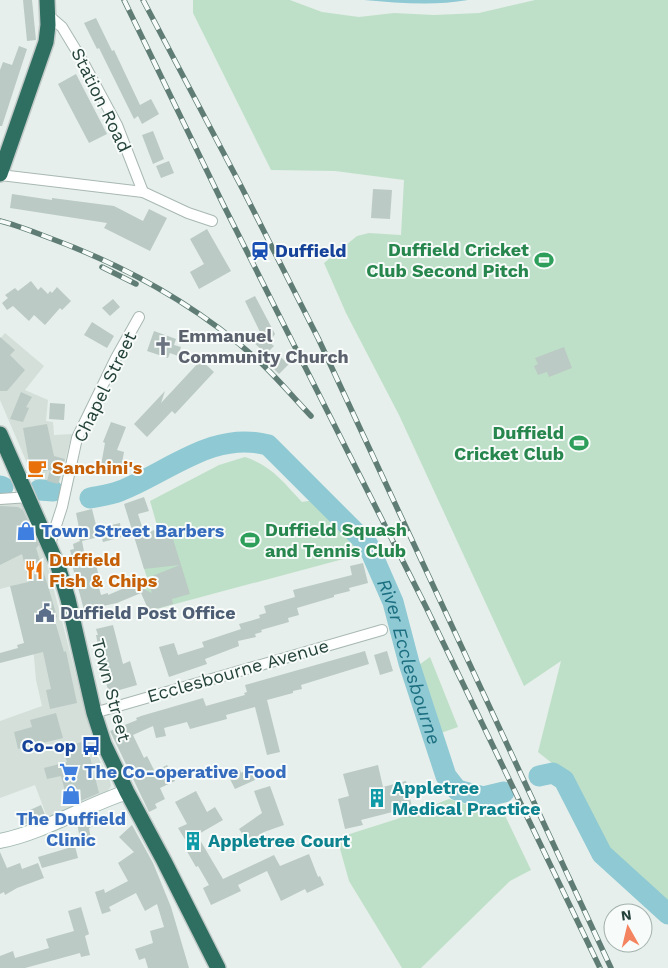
<svg xmlns="http://www.w3.org/2000/svg" width="668" height="968" viewBox="0 0 668 968" font-family="'Work Sans',sans-serif">
<rect width="100%" height="100%" fill="#e6efeb"/>
<g fill="#d4dfda">
<polygon points="5,333 44,366 25,390 48,400 46,421 53,422 54,435 72,434 59,484 36,484 0,400 0,339"/>
<polygon points="15,501 25,504 40,536 96,753 110,781 111,786 105,795 47,817 35,785 0,798 0,721 42,706 36,680 34,657 19,584 0,589 0,502"/>
</g>
<g fill="#bfe0c8">
<polygon points="193,0 290,0 322,12 359,17 394,13 434,15 479,13 535,0 668,0 668,906 611,851 568,772 553,764 538,752 561,661 524,686 399,415 346,313 324,263 357,236 369,233 401,235 404,180 335,171 271,170 193,13"/>
<path d="M 245,457 C 272,466 283,482 302,502 L 314,500 L 362,554 L 149,611 L 142,594 L 144,593 L 141,583 L 148,581 L 143,565 L 158,529 L 150,501 L 219,465 Z"/>
<polygon points="430,657 458,727 438,734 416,667"/>
<polygon points="449,799 485,810 501,807 531,870 510,881 421,968 402,968 349,881 337,838 397,819"/>
</g>
<path fill="#8ec9d4" d="M 364,0 L 468,0 C 434,6 399,3 364,0 Z"/>
<g fill="none" stroke-linecap="round" stroke-linejoin="round">
<g stroke="#8ec9d4" stroke-width="21">
<polyline points="0,486 3,487"/>
<polyline points="39,490 53,491"/>
<path id="s1" d="M 90,498 C 100,496 110,495 120,491 C 169,472 213,430 268,445 L 368,545 L 393,602 L 409,663 L 446,776 L 457,790 L 483,797 L 504,792"/>
<polyline points="539,776 553,773 564,780 602,854 668,914"/>
</g>
</g>
<g fill="#bbcac4">
<polygon points="23,0 32,0 36,40 27,41"/>
<polygon points="96,18 112,51 114,50 140,105 151,99 159,114 142,124 138,116 134,119 99,48 97,49 84,23"/>
<polygon points="19,46 27,49 2,126 0,126 0,70 3,62 12,65"/>
<polygon points="76,74 107,134 89,143 58,84"/>
<polygon points="153,131 164,159 153,164 142,135"/>
<polygon points="169,161 174,173 161,178 156,166"/>
<polygon points="373,189 392,190 390,219 371,218"/>
<polygon points="12,194 52,200 52,198 114,206 143,221 149,209 167,218 150,251 104,228 107,223 10,208"/>
<polygon points="207,229 231,271 199,289 190,272 204,264 190,239"/>
<polygon points="31,281 38,290 41,287 48,294 50,291 52,293 57,287 71,301 62,310 60,308 45,325 34,315 29,321 13,306 7,310 2,303 8,298 5,295 15,288 18,291"/>
<polygon points="255,296 275,334 269,342 274,346 266,354 252,341 260,332 245,301"/>
<polygon points="113,299 120,307 110,316 102,308"/>
<polygon points="92,322 114,336 107,348 84,335"/>
<polygon points="154,331 176,339 174,345 181,347 178,356 170,353 168,358 147,351"/>
<polygon points="0,337 15,350 10,355 25,370 7,391 0,391"/>
<polygon points="564,347 572,368 549,377 547,372 538,375 534,366 538,364 535,358"/>
<polygon points="274,352 289,364 279,374 266,361"/>
<polygon points="201,360 214,372 175,414 172,411 147,437 134,424 165,391 161,403"/>
<polygon points="21,392 32,397 26,407 29,408 23,422 10,419"/>
<polygon points="50,403 65,404 64,420 49,419"/>
<polygon points="111,422 126,427 117,450 124,452 121,468 117,467 116,474 100,471 105,443 103,442"/>
<polygon points="47,424 54,456 65,459 58,484 47,481 50,470 31,473 23,428"/>
<polygon points="144,497 149,511 138,514 144,533 169,526 190,594 172,599 173,604 149,611 141,593 117,603 84,610 71,561 73,561 70,550 74,549 73,544 80,541 76,529 79,528 76,513 92,509 99,537 82,541 86,562 95,559 98,573 95,573 101,595 108,593 108,595 134,584 152,593 147,578 180,565 144,569 124,504"/>
<polygon points="0,506 18,507 23,510 39,545 36,548 51,596 57,617 54,618 64,652 66,651 77,703 50,709 46,690 51,689 43,652 0,663 0,653 18,648 17,645 24,643 10,586 29,582 22,554 0,565"/>
<polygon points="120,523 122,537 103,542 99,528"/>
<polygon points="363,563 368,583 349,588 350,591 334,595 334,597 297,608 299,615 288,618 289,622 261,630 262,632 255,634 256,637 238,641 239,646 205,659 207,664 169,677 159,647 174,643 178,655 204,647 202,642 241,629 239,624 260,618 259,615 266,613 264,606 295,597 293,590 352,575 350,566"/>
<polygon points="113,625 123,664 130,661 137,685 109,693 101,665 102,665 96,635 98,635 96,629"/>
<polygon points="365,651 369,664 301,685 302,689 293,691 293,693 267,700 280,752 267,755 255,707 226,715 227,719 190,729 187,722 164,728 166,736 156,738 153,726 133,735 144,758 147,756 154,770 155,771 167,765 175,781 160,788 165,799 155,804 157,808 149,812 110,731 137,720 136,718 141,716 203,698 206,706 245,695 244,693 247,692 245,685"/>
<polygon points="387,651 393,671 380,675 374,655"/>
<polygon points="56,713 63,738 18,749 14,732 32,727 30,720"/>
<polygon points="86,741 99,793 69,806 61,776 47,779 44,768 67,762 63,747"/>
<polygon points="378,765 383,787 406,781 412,807 361,820 363,825 345,829 338,799 349,796 343,774"/>
<polygon points="249,768 255,780 235,789 228,775 240,770 241,773"/>
<polygon points="270,786 284,825 264,832 248,842 239,829 262,813 254,791"/>
<polygon points="196,791 207,812 215,807 223,820 197,835 223,879 274,855 280,866 309,854 318,877 320,876 324,885 307,893 305,889 281,901 267,871 238,885 241,891 211,905 203,888 209,885 198,866 196,867 185,848 189,846 178,828 187,824 175,802"/>
<polygon points="41,805 46,817 23,825 21,814"/>
<polygon points="87,817 94,826 89,828 91,839 80,840 77,822"/>
<polygon points="132,825 153,863 171,907 189,968 148,968 145,958 139,960 135,949 153,943 150,931 164,927 157,904 145,911 136,893 109,907 111,911 102,914 95,892 104,889 105,893 128,881 118,863 134,852 119,837"/>
<polygon points="75,846 78,858 42,868 38,857"/>
<polygon points="0,852 7,868 20,863 22,869 38,863 44,878 17,888 5,895 4,892 0,894"/>
<polygon points="81,907 89,934 85,936 90,955 81,957 80,953 25,968 0,968 0,956 13,951 15,958 49,948 46,939 74,931 68,911"/>
</g>
<g fill="none" stroke-linecap="round" stroke-linejoin="round">
<g stroke="#a8b8b2" stroke-width="12">
<g id="street">
<polyline points="48,15 62,27 82,60 117,125 143,192"/>
<polyline points="0,175 143,192 188,213 212,221"/>
<polyline points="0,499 29,497"/>
<polyline points="50,544 62,507 77,438 116,358 139,317"/>
<polyline points="94,713 382,630"/>
</g>
</g>
<g stroke="#a4bbb3" stroke-width="16">
<path id="secondary" d="M 0,841 C 45,832 84,806 127,792"/>
</g>
<g stroke="#c2cac8" stroke-width="18">
<g id="highway">
<polyline points="0,174 46,42 48,25 47,0"/>
<polyline points="0,434 58,566 68,599 94,713 104,744 127,792 164,861 218,968"/>
</g>
</g>
<use href="#street" stroke="#fff" stroke-width="10"/>
<use href="#secondary" stroke="#fff" stroke-width="14"/>
<use href="#highway" stroke="#2f6f62" stroke-width="15"/>
<g stroke="#5f7d75" stroke-width="5.5">
<g id="rail">
<polyline points="124,0 223,204 426,607 600,968"/>
<polyline points="143,0 242,188 318,338 611,968"/>
<path d="M 0,221 C 16,225 31,231 47,237 C 124,265 198,306 259,361 C 277,378 294,398 311,416"/>
<polyline points="102,267 136,284"/>
</g>
</g>
<use href="#rail" stroke="#f7fbf9" stroke-width="4" stroke-dasharray="11" stroke-linecap="butt"/>
</g>
<defs>
<g id="station-bare" transform="scale(1.5)"><path d="M-3-6H3Q5-6 5-4V2Q5 4 3 4L4.5 6H3L1.5 4h-3L-3 6H-4.5L-3 4Q-5 4-5 2V-4Q-5-6-3-6ZM-3.5-4v3h7v-3ZM-3.5 1v1.5H-2V1ZM2 1v1.5H3.5V1Z" fill="#1a4fb4" stroke="#f7fbf9" stroke-width="2.5" paint-order="stroke"/></g>
<g id="stadium-bare" transform="scale(1.5)"><path d="M0-5a6.5 5 0 1 0 0 10a6.5 5 0 1 0 0-10ZM-3.5-1.8h7v3.6h-7Z" fill="#2e9e5b" stroke="#f7fbf9" stroke-width="2.5" paint-order="stroke"/></g>
<g id="church-bare" transform="scale(1.5)"><path d="M-1.2-6h2.4v3.5h3.3v2.4h-3.3V6h-2.4V-.1h-3.3v-2.4h3.3Z" fill="#6b7280" stroke="#f7fbf9" stroke-width="2.5" paint-order="stroke"/></g>
<g id="cafe-bare" transform="scale(1.5)"><path d="M-5.5-4.5H6V0H3Q3 3.5 0 3.5H-2.5Q-5.5 3.5-5.5 0ZM3-3.2v2h1.7v-2ZM-6 4.5H4V6H-6Z" fill="#e8710a" stroke="#f7fbf9" stroke-width="2.5" paint-order="stroke"/></g>
<g id="shop-bare" transform="scale(1.5)"><path d="M-5-2.5h2.3a2.7 3.5 0 0 1 5.4 0H5L5.5 6h-11ZM-1.5-2.5h3a1.5 2.3 0 0 0-3 0Z" fill="#3f7fe0" stroke="#f7fbf9" stroke-width="2.5" paint-order="stroke"/></g>
<g id="restaurant-bare" transform="scale(1.5)"><path d="M-5-6h1v4h1v-4h1v4h1v-4h1v5L-1.5 .5V6h-2V.5L-5-1ZM5-6V6H3V1.5H1.5Q1.5-4 5-6Z" fill="#e8710a" stroke="#f7fbf9" stroke-width="2.5" paint-order="stroke"/></g>
<g id="civic-bare" transform="scale(1.5)"><path d="M-.6-6.5H3V-4.5H.6V-3L4-1V1h2V6H-6V1h2V-1L-.6-3ZM-1.2 2.5V6h2.4V2.5Z" fill="#5c6f8a" stroke="#f7fbf9" stroke-width="2.5" paint-order="stroke"/></g>
<g id="bus-bare" transform="scale(1.5)"><path d="M-5-6H5V4H4V6H2V4H-2V6H-4V4H-5ZM-3.5-4V0h7V-4ZM-3.5 1.2v1.5H-2V1.2ZM2 1.2v1.5H3.5V1.2Z" fill="#1a4fb4" stroke="#f7fbf9" stroke-width="2.5" paint-order="stroke"/></g>
<g id="supermarket-bare" transform="scale(1.5)"><path d="M-6-5.5h2.5l.6 2H6L4.5 2H-2.5L-4.4-4H-6ZM-1.5 3.2a1.3 1.3 0 1 0 .1 0ZM3 3.2a1.3 1.3 0 1 0 .1 0Z" fill="#3f7fe0" stroke="#f7fbf9" stroke-width="2.5" paint-order="stroke"/></g>
<g id="building-bare" transform="scale(1.5)"><path d="M-4-6H4V6H1V3H-1V6H-4ZM-2.5-4.3h1.7v1.8h-1.7ZM.8-4.3h1.7v1.8H.8ZM-2.5-1h1.7V.8h-1.7ZM.8-1h1.7V.8H.8Z" fill="#0f9aa8" stroke="#f7fbf9" stroke-width="2.5" paint-order="stroke"/></g>
</defs>
<g fill-rule="evenodd">
<use href="#station-bare" x="260" y="251"/>
<use href="#stadium-bare" x="544" y="260"/>
<use href="#church-bare" x="163" y="346"/>
<use href="#stadium-bare" x="579" y="443"/>
<use href="#cafe-bare" x="37" y="468"/>
<use href="#shop-bare" x="26" y="531"/>
<use href="#stadium-bare" x="250" y="540"/>
<use href="#restaurant-bare" x="34" y="570"/>
<use href="#civic-bare" x="45" y="613"/>
<use href="#bus-bare" x="91" y="746"/>
<use href="#supermarket-bare" x="69" y="772"/>
<use href="#shop-bare" x="71" y="795"/>
<use href="#building-bare" x="377" y="798"/>
<use href="#building-bare" x="193" y="841"/>
</g>
<g text-anchor="middle" stroke-width="4" stroke-linejoin="round" paint-order="stroke">
<g font-size="18" fill="#24423a" stroke="#f7fbf9">
<text transform="translate(101 100) rotate(64)" y="6">Station Road</text>
<text transform="translate(105 387) rotate(-64)" y="6">Chapel Street</text>
<text transform="translate(238 671) rotate(-16)" y="6">Ecclesbourne Avenue</text>
<text transform="translate(111 690) rotate(75)" y="6">Town Street</text>
</g>
<g font-size="18" font-weight="bold" fill="#27864d" stroke="#f7fbf9" text-anchor="end">
<text x="529" y="256">Duffield Cricket<tspan x="529" dy="21">Club Second Pitch</tspan></text>
<text x="564" y="439">Duffield<tspan x="564" dy="21">Cricket Club</tspan></text>
<text x="265" y="536" text-anchor="start">Duffield Squash<tspan x="265" dy="21">and Tennis Club</tspan></text>
</g>
<g font-size="18" font-weight="bold" fill="#164399" stroke="#f7fbf9" text-anchor="start">
<text x="275" y="257">Duffield</text>
<text x="76" y="752" text-anchor="end">Co-op</text>
</g>
<g font-size="18" font-weight="bold" fill="#5b616d" stroke="#f7fbf9" text-anchor="start">
<text x="178" y="342">Emmanuel<tspan x="178" dy="21">Community Church</tspan></text>
</g>
<g font-size="18" font-weight="bold" fill="#c56008" stroke="#f7fbf9" text-anchor="start">
<text x="52" y="474">Sanchini's</text>
<text x="49" y="566">Duffield<tspan x="49" dy="21">Fish &amp; Chips</tspan></text>
</g>
<g font-size="18" font-weight="bold" fill="#366cbe" stroke="#f7fbf9" text-anchor="start">
<text x="41" y="537">Town Street Barbers</text>
<text x="84" y="778">The Co-operative Food</text>
<text x="71" y="825" text-anchor="middle">The Duffield<tspan x="71" dy="21">Clinic</tspan></text>
</g>
<g font-size="18" font-weight="bold" fill="#4e5e75" stroke="#f7fbf9" text-anchor="start">
<text x="60" y="619">Duffield Post Office</text>
</g>
<g font-size="18" font-weight="bold" fill="#0d838f" stroke="#f7fbf9" text-anchor="start">
<text x="392" y="794">Appletree<tspan x="392" dy="21">Medical Practice</tspan></text>
<text x="208" y="847">Appletree Court</text>
</g>
<g font-size="19" font-style="italic" fill="#1c6f80" stroke="#f7fbf9">
<text dy="7" stroke="none"><textPath href="#s1" startOffset="455">River Ecclesbourne</textPath></text>
</g>
</g>
<g transform="translate(628 928) rotate(352)"><circle r="24" fill="#f7fbf9" stroke="#a3b1ad"/>
<path d="M0-4L9 19L0 12L-9 19Z" fill="#f4845f"/>
<text y="-8" font-size="14" font-weight="bold" text-anchor="middle" fill="#24423a">N</text>
</g>
</svg>
